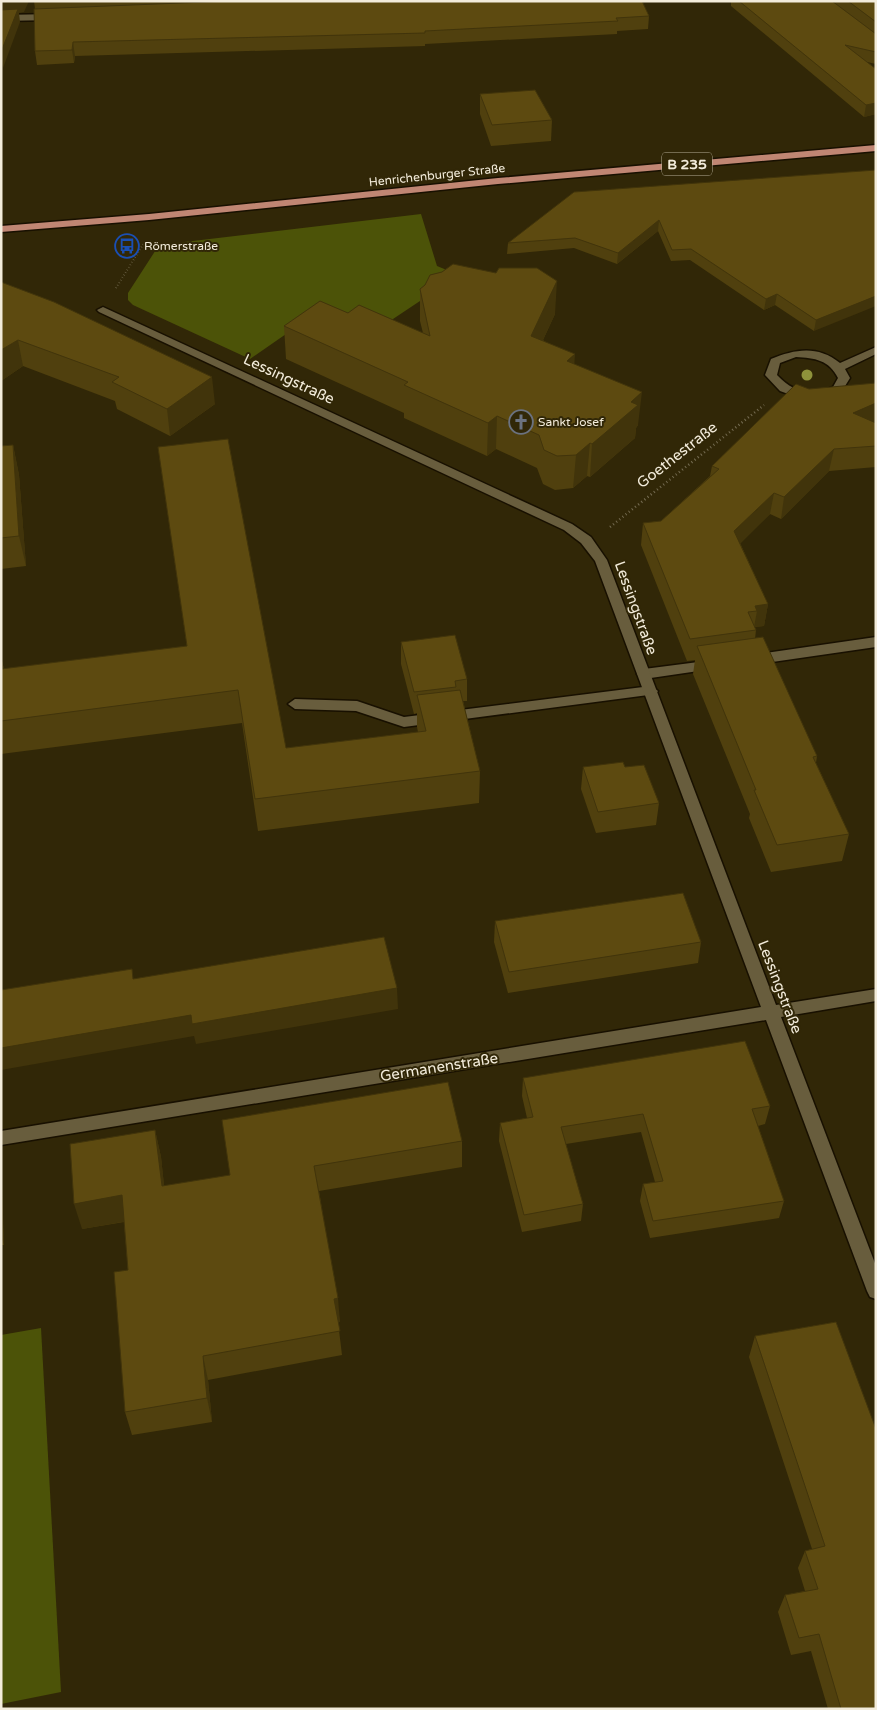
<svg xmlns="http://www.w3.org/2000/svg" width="877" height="1710" viewBox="0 0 877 1710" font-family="'Varela Round',sans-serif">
<rect width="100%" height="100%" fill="#312707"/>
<g fill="#4c5308">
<polygon points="421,214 437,266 459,275 393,319 299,325 250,359 133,305 128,300 128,293 159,245"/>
<polygon points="41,1328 61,1692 1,1704 1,1335"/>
</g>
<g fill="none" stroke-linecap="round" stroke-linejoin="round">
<g stroke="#181000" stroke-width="3">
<g id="lane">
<polygon points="876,637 876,647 752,665 745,660 752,655"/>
<polygon points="714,660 721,665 719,668 644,679 637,674 644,669"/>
<polygon points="651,686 658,691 656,694 404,727 356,711 295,709 288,704 295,699 357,701 404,717"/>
</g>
</g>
<g stroke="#181000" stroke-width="3">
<g id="street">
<polygon points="1,15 55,14 59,17 55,20 1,21"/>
<polygon points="103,307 572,524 591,537 607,560 776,1005 876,989 876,1001 781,1017 876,1266 876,1299 870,1297 867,1291 766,1020 1,1145 1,1131 761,1007 595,561 581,543 564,530 99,312 97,310"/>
<path d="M 876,347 L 876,354 L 845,369 L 850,378 L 842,391 L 822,399 L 802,399 L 780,391 L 765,375 L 771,359 C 795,349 818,345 840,363 ZM 796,357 C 815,358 829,360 838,378 L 833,387 C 810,396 794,393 777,375 L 780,363 Z"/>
</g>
</g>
<g stroke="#181000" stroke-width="3">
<polygon id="primary" points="876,145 876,151 498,184 149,220 1,232 1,226 149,214 498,178"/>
</g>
<polyline stroke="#756c52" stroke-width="2" stroke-dasharray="0.5 2.5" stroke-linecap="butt" points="116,288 144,243"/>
<polyline stroke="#756c52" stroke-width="2.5" stroke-dasharray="1 3" stroke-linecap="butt" points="610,527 764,405"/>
<use href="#lane" fill="#685d3d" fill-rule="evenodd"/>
<use href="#street" fill="#685d3d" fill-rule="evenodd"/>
<use href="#primary" fill="#c08673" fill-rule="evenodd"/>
</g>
<circle fill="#8f933b" cx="807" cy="375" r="5.5"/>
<g fill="#50400e">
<polygon points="34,1 642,1 649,16 648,29 617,31 617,34 425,44 425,46 75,56 74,63 37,65 35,51 35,9"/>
<polygon points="731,1 876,1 876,64 867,62 876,69 876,114 864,117 731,6"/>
<polygon points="480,94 552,120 551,141 491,146 480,114"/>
<polygon points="876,170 814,331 775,305 764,310 690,260 671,261 658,231 617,264 574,248 507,254 508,243"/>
<polygon points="1,282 215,404 170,436 117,409 115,401 23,366 1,381"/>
<polygon points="420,289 555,314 543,340 574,364 638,425 636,428 635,438 590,477 587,476 573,488 555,490 543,484 537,468 496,449 487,456 404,418 404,413 286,359 284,326 348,313 423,333 420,321"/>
<polygon points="875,423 876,423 876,467 829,471 781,519 770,514 740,543 768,604 764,626 754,627 756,630 755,639 817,756 816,763 849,834 842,861 771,872 749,818 750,814 693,674 695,660 687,661 641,545 643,523 661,521 710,476 712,466"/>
<polygon points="13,445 19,475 26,566 1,569 1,446"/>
<polygon points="158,447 286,748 418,732 417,727 417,713 414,714 401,664 401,642 467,679 467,701 463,701 480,771 479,803 258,831 242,723 1,754 1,657 4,669 187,646"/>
<polygon points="583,767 625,767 659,803 656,825 596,833 581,789"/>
<polygon points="495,921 701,942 698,963 508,993 494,942"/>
<polygon points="523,1078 770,1106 765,1124 758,1126 784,1201 779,1218 650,1238 640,1201 643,1184 655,1182 641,1132 566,1144 583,1204 581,1221 522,1232 499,1141 500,1123 527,1118 522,1096"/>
<polygon points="155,1130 161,1157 164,1186 462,1141 462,1167 319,1191 340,1322 338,1322 342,1355 208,1380 212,1422 132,1435 125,1412 128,1270 124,1222 82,1229"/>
<polygon points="1,1182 4,1245 1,1245"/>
<polygon points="836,1322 876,1709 828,1709 811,1651 791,1655 778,1612 785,1595 805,1591 798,1568 805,1551 812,1549 749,1357 755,1336"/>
</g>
<g fill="#41340b">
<polygon points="29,1 24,12 19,13 20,22 3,68 1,59 1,2"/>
<polygon points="73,42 75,56 74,63 72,50"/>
<polygon points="876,103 876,114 864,117 866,105"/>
<polygon points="659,220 658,231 617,264 618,253"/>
<polygon points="557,281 555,314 530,368 531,336"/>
<polygon points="777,294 775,305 764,310 766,299"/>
<polygon points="876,296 876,306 814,331 816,320"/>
<polygon points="18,340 23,366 1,381 1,350"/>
<polygon points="575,354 573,387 567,361"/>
<polygon points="212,377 215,404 170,436 167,409"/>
<polygon points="642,392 638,425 636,428 635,438 590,477 592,444 631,402"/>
<polygon points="876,403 876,422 848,435 853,413"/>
<polygon points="497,416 496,449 487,456 488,423"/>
<polygon points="590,443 587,476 573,488 576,455"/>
<polygon points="13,445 19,475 26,566 19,536"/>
<polygon points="834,449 829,471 781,519 784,497"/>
<polygon points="774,493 770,514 731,553 734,531"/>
<polygon points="768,604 764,626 754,627 757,611 755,606"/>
<polygon points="1,657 8,685 1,669"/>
<polygon points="397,988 398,1009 196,1044 194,1036 1,1070 1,1048 191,1015"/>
<polygon points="155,1130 161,1157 167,1212 162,1186"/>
<polygon points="1,1182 2,1183 4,1245 1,1237"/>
<polygon points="122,1195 128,1221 82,1229 74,1204"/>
<polygon points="338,1298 340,1322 336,1323 334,1299"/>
<polygon points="203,1356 208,1380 212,1422 207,1398"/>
</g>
<g fill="#5d4a10" stroke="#41340b">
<polygon points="230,1 642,1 649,16 616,18 618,21 425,31 425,33 73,42 72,50 35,51 34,9"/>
<polygon points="739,1 832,1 876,34 876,52 845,45 876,69 876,103 866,105"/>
<polygon points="848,1 876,1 876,22"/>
<polygon points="18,9 1,52 1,10"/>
<polygon points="535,90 552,120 492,125 480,94"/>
<polygon points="876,170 876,296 816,320 777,294 766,299 691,249 672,250 659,220 618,253 575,238 508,243 574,192"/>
<polygon points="453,264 496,273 499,268 537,268 557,281 531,336 575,354 567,361 642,392 631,402 638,405 592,444 590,443 576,455 557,456 544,450 539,435 497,416 488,423 404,385 408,382 284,326 320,301 348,313 359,305 430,336 420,289 425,285 430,275 442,272"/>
<polygon points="1,282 54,302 212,377 167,409 112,382 119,377 18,340 1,350"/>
<polygon points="876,383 876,403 853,413 876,423 876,446 834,449 784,497 774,493 734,531 768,604 755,606 757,611 748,612 756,630 690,639 643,523 661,521 719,469 712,466 796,384 809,389"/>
<polygon points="228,439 286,748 426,731 417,695 460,690 480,771 255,799 238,690 1,721 1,667 1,669 187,646 158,447"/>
<polygon points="13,445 19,536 1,538 1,446"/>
<polygon points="455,635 467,679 455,681 456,687 414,692 401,642"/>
<polygon points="763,637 817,756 813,757 849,834 777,845 754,790 756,790 697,646"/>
<polygon points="623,762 625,767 644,765 659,803 598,812 583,767"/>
<polygon points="683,893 701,942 509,972 495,921"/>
<polygon points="384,937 397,988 192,1024 191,1015 1,1048 1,990 132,969 133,979"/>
<polygon points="745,1041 770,1106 752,1109 784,1201 653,1221 643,1184 663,1181 643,1114 561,1127 583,1204 524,1215 500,1123 533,1117 523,1078"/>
<polygon points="448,1082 462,1141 314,1166 338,1298 334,1299 340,1331 203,1356 207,1398 125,1412 114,1272 128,1270 122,1195 74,1204 70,1144 155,1130 162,1186 230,1175 222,1120"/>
<polygon points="836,1322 876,1429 876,1709 841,1709 819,1634 799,1638 785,1595 818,1589 805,1551 825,1546 755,1336"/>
</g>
<defs>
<g id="bus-ring" transform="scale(1.25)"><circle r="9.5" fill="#312707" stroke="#1a4fb4" stroke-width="1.5"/><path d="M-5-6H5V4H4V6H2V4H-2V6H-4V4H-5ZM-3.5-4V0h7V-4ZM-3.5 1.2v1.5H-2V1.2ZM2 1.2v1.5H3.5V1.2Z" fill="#1a4fb4"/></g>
<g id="church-ring" transform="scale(1.25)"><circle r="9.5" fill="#312707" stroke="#6b7280" stroke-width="1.5"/><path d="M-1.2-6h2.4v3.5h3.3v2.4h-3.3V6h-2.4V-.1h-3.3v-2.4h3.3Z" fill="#6b7280"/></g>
</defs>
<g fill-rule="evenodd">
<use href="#bus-ring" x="127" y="246"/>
<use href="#church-ring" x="521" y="422"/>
</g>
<g text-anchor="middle" stroke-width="4" stroke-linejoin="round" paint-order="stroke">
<g font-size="12" fill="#f3ecdb" stroke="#312707">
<text transform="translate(437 175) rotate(-6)" y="4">Henrichenburger Straße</text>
</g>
<g font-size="12" fill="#f3ecdb" stroke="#312707" text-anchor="start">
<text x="144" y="250">Römerstraße</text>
<text x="538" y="426">Sankt Josef</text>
</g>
<rect fill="#312707" stroke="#b9b19b" stroke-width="1" x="662" y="152.5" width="50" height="23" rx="4"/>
<g font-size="14" font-weight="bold" fill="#f3ecdb">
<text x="687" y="169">B 235</text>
</g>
<g font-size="15" fill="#f3ecdb" stroke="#312707">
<text transform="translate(289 379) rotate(25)" y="5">Lessingstraße</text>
<text transform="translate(677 455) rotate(-38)" y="5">Goethestraße</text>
<text transform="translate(636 608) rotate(70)" y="5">Lessingstraße</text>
<text transform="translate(780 987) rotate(69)" y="5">Lessingstraße</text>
<text transform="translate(439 1067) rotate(-9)" y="5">Germanenstraße</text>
</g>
</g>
<rect width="877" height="1710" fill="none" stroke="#f3ecdb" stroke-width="5"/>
</svg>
